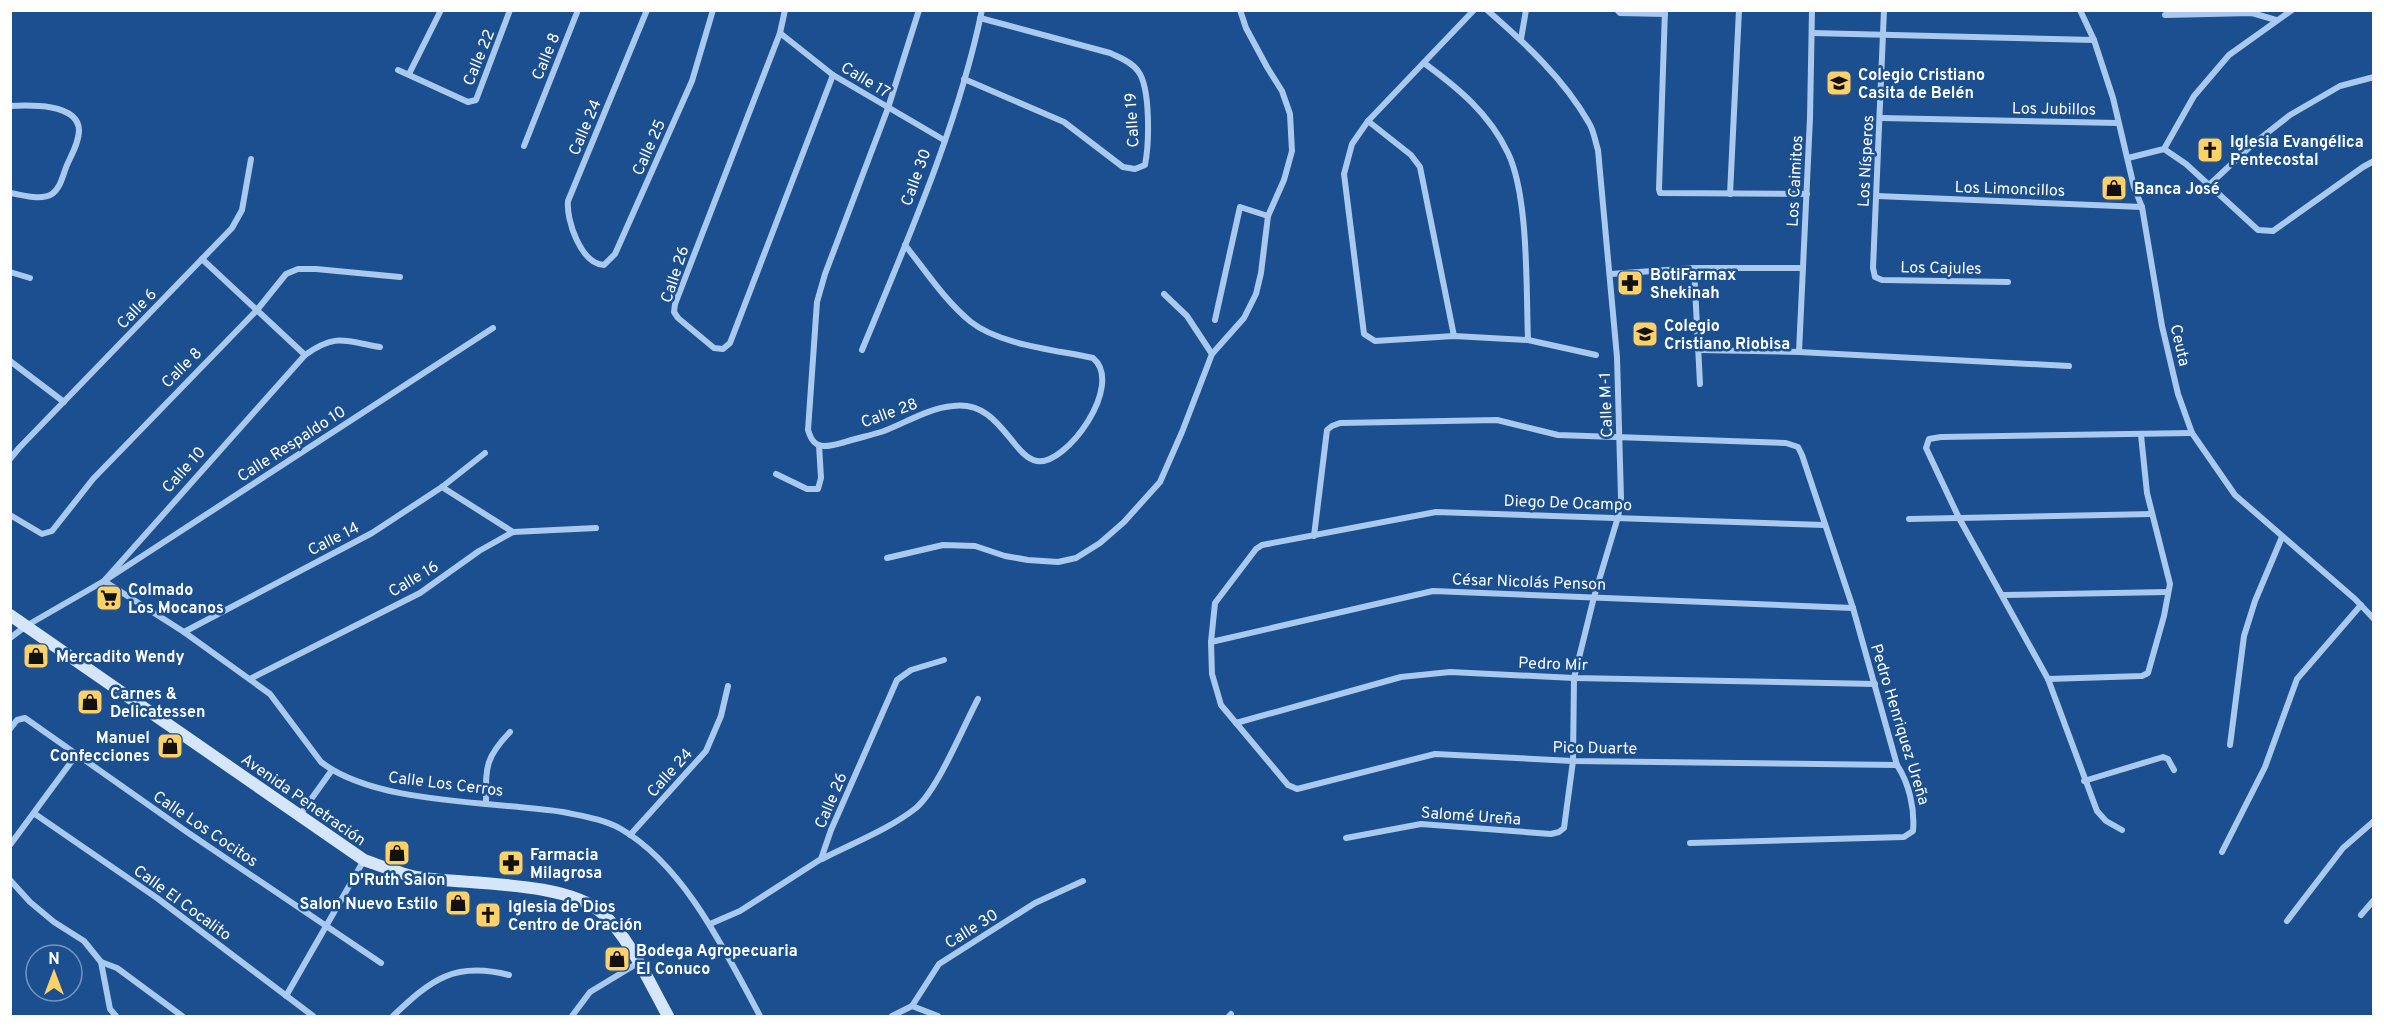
<svg xmlns="http://www.w3.org/2000/svg" width="2384" height="1027" viewBox="0 0 2384 1027" font-family="Overpass,sans-serif">
<rect width="100%" height="100%" fill="#1b4f8f"/>
<g fill="none" stroke-linecap="round" stroke-linejoin="round">
<g stroke="#a9c9ee" stroke-width="6">
<path d="M 647,10 L 568,201 C 566,220 581,264 604,265 L 615,254 L 692,81 L 713,10"/>
<polyline points="785,10 780,33 675,304 674,312 678,318 714,348 723,349 730,343 833,75"/>
<polyline points="1474,10 1368,121 1352,144 1344,174 1364,334 1375,341 1454,336 1528,340 1596,355"/>
<polyline points="1617,10 1620,13 1665,14"/>
<polyline points="1665,10 1659,189 1660,193 1807,194"/>
<polyline points="1884,10 1873,268 1875,277 1882,280 2008,282"/>
<polyline points="2080,10 2094,40 2113,98 2134,187 2142,207 2162,326 2178,394 2192,433 2235,495 2355,599 2374,619"/>
<polyline points="2165,15 2252,13 2276,20"/>
<polyline points="780,33 833,75 944,140"/>
<polyline points="1812,33 2094,40"/>
<polyline points="1521,39 1526,10"/>
<path d="M 1424,63 C 1458,88 1489,113 1508,153 C 1529,197 1526,290 1528,340"/>
<polyline points="398,70 468,102 476,100 510,10"/>
<polyline points="409,74 441,10"/>
<path d="M 964,79 L 1064,122 L 1123,167 L 1135,169 L 1145,165 C 1149,145 1151,88 1138,71 C 1132,62 1119,57 1110,53 L 980,18"/>
<path d="M 10,106 C 29,105 78,103 79,130 C 79,142 72,154 67,165 C 63,174 61,188 52,194 C 41,201 23,195 10,193"/>
<polyline points="1881,118 2118,123"/>
<polyline points="1368,121 1411,155 1420,167 1454,336"/>
<polyline points="524,146 578,10"/>
<polyline points="2164,149 2186,164 2258,230 2273,231 2363,167 2374,161"/>
<polyline points="2128,158 2164,149 2194,96 2229,55 2292,10"/>
<polyline points="2209,185 2253,144 2290,115 2340,86 2374,77"/>
<polyline points="1730,194 1739,10"/>
<polyline points="1877,196 2142,207"/>
<path d="M 905,245 C 925,270 945,301 971,322 C 1000,345 1057,350 1093,358 C 1125,385 1066,466 1037,461 C 1011,456 1000,400 953,406 C 929,408 907,422 884,431 C 872,435 858,438 845,442 C 837,444 826,448 818,445 C 812,442 810,436 808,430 L 817,302 L 825,274 L 888,108 L 919,10"/>
<polyline points="202,259 305,355"/>
<polyline points="1694,268 1700,384"/>
<polyline points="10,272 30,278"/>
<polyline points="1611,274 1694,268 1803,268"/>
<polyline points="1164,294 1187,316 1212,354"/>
<polyline points="1215,320 1240,207 1268,216"/>
<path d="M 493,328 L 104,581 L 184,632 L 270,694 L 321,762 C 377,805 493,801 563,812 C 582,816 603,819 621,829 C 685,866 726,953 760,1016"/>
<path d="M 862,350 C 907,241 958,126 982,10"/>
<polyline points="1698,350 1799,352 2069,366"/>
<polyline points="1799,352 1810,118 1812,10"/>
<polyline points="10,361 64,402"/>
<polyline points="10,459 19,448 232,228 242,210 251,159"/>
<polyline points="776,474 807,489 818,489 821,478 819,445"/>
<polyline points="442,487 513,532"/>
<polyline points="10,515 42,534 52,531 93,479 257,310 286,274 298,269 316,269 400,277"/>
<polyline points="1909,519 2152,514"/>
<polyline points="1824,525 1436,512 1262,545 1256,549 1215,603 1211,642 1212,674 1221,705 1288,785 1297,789 1435,754 1573,761 1897,765"/>
<path d="M 1314,536 L 1327,430 L 1332,426 L 1340,423 L 1497,420 L 1558,435 L 1786,443 L 1798,447 L 1802,455 L 1853,608 L 1897,765 C 1909,783 1915,809 1913,831 L 1904,837 L 1690,843"/>
<polyline points="887,558 943,545 975,546 1005,556 1028,560 1058,562 1076,558 1100,543 1124,522 1160,482 1182,432 1212,354 1244,318 1256,294 1261,273 1268,216 1284,180 1292,151 1290,114 1282,91 1267,67 1246,28 1240,10"/>
<polyline points="2003,595 2168,592"/>
<polyline points="184,632 372,533 442,487 485,453"/>
<path d="M 10,638 L 26,626 L 104,581 L 305,355 C 336,333 344,341 380,347"/>
<polyline points="1211,642 1433,591 1853,608"/>
<polyline points="250,679 420,593 479,551 513,532 596,528"/>
<polyline points="2048,679 2142,676 2148,673 2164,616 2170,584 2147,493 2141,435"/>
<polyline points="1236,723 1401,677 1450,672 1574,678 1875,684"/>
<polyline points="10,729 17,720 25,718 187,832 381,963"/>
<polyline points="2230,745 2244,636 2255,601 2282,537"/>
<polyline points="2084,781 2163,757 2168,759 2174,770"/>
<path d="M 486,804 C 486,768 484,759 510,732"/>
<polyline points="35,814 157,898 313,1016"/>
<polyline points="299,816 332,770"/>
<polyline points="2122,830 2106,821 2097,811 2048,679 1959,518 1926,448 1929,439 1941,437 2192,433"/>
<polyline points="630,835 706,751 721,716 728,686"/>
<path d="M 1346,838 L 1421,824 L 1551,834 L 1559,832 L 1564,828 L 1573,761 L 1574,678 L 1594,597 L 1618,517 L 1621,498 L 1617,357 L 1598,150 C 1595,141 1594,131 1589,123 C 1564,79 1525,43 1487,10"/>
<polyline points="10,845 77,754"/>
<polyline points="2222,852 2265,767 2297,679 2361,605"/>
<path d="M 822,859 C 853,843 888,830 916,808 C 938,789 963,727 978,699"/>
<polyline points="10,880 30,902 54,922 84,941 101,962 117,968 182,1016"/>
<polyline points="2361,915 2374,900"/>
<polyline points="2287,921 2343,848 2374,821"/>
<polyline points="710,924 740,911 821,859 831,830 897,680 911,670 944,660"/>
<polyline points="101,962 110,1009 116,1016"/>
<polyline points="286,996 364,860"/>
<polyline points="912,1006 938,1016"/>
<path d="M 393,1016 C 431,980 454,961 509,975"/>
<polyline points="572,1016 590,992 638,963"/>
<polyline points="892,1016 912,1006 939,964 1035,903 1083,881"/>
<polyline points="1229,1016 1231,1014"/>
</g>
<path stroke="#d6e6fa" stroke-width="12" d="M 10,615 L 364,860 C 381,866 399,873 416,877 C 465,885 565,880 602,913 C 630,938 650,984 668,1016"/>
</g>
<defs>
<g id="school-square" transform="scale(1.35)"><rect x="-9" y="-9" width="18" height="18" rx="4" fill="#ffd166" stroke="#1b4f8f"/><path d="M0-5L7-2L0 1L-7-2ZM-4 1L0 2.5L4 1V4Q0 6-4 4Z" fill="#111"/></g>
<g id="church-square" transform="scale(1.35)"><rect x="-9" y="-9" width="18" height="18" rx="4" fill="#ffd166" stroke="#1b4f8f"/><path d="M-1.2-6h2.4v3.5h3.3v2.4h-3.3V6h-2.4V-.1h-3.3v-2.4h3.3Z" fill="#111"/></g>
<g id="shop-square" transform="scale(1.35)"><rect x="-9" y="-9" width="18" height="18" rx="4" fill="#ffd166" stroke="#1b4f8f"/><path d="M-5-2.5h2.3a2.7 3.5 0 0 1 5.4 0H5L5.5 6h-11ZM-1.5-2.5h3a1.5 2.3 0 0 0-3 0Z" fill="#111"/></g>
<g id="pharmacy-square" transform="scale(1.35)"><rect x="-9" y="-9" width="18" height="18" rx="4" fill="#ffd166" stroke="#1b4f8f"/><path d="M-2-6h4v4h4v4h-4v4h-4v-4h-4v-4h4Z" fill="#111"/></g>
<g id="supermarket-square" transform="scale(1.35)"><rect x="-9" y="-9" width="18" height="18" rx="4" fill="#ffd166" stroke="#1b4f8f"/><path d="M-6-5.5h2.5l.6 2H6L4.5 2H-2.5L-4.4-4H-6ZM-1.5 3.2a1.3 1.3 0 1 0 .1 0ZM3 3.2a1.3 1.3 0 1 0 .1 0Z" fill="#111"/></g>
</defs>
<g fill-rule="evenodd">
<use href="#school-square" x="1839" y="83"/>
<use href="#church-square" x="2210" y="150"/>
<use href="#shop-square" x="2114" y="188"/>
<use href="#pharmacy-square" x="1630" y="283"/>
<use href="#school-square" x="1645" y="334"/>
<use href="#supermarket-square" x="109" y="598"/>
<use href="#shop-square" x="36" y="656"/>
<use href="#shop-square" x="90" y="702"/>
<use href="#shop-square" x="170" y="746"/>
<use href="#shop-square" x="397" y="853"/>
<use href="#pharmacy-square" x="511" y="863"/>
<use href="#shop-square" x="458" y="903"/>
<use href="#church-square" x="488" y="915"/>
<use href="#shop-square" x="617" y="959"/>
</g>
<g text-anchor="middle" stroke-width="5" stroke-linejoin="round" paint-order="stroke">
<g font-size="16" fill="#fff" stroke="#1b4f8f">
<text transform="translate(545 56) rotate(-68)" y="6">Calle 8</text>
<text transform="translate(478 57) rotate(-68)" y="6">Calle 22</text>
<text transform="translate(866 79) rotate(31)" y="6">Calle 17</text>
<text transform="translate(2054 108) rotate(1)" y="6">Los Jubillos</text>
<text transform="translate(1131 120) rotate(-93)" y="6">Calle 19</text>
<text transform="translate(584 127) rotate(-67)" y="6">Calle 24</text>
<text transform="translate(648 147) rotate(-66)" y="6">Calle 25</text>
<text transform="translate(1865 161) rotate(-87)" y="6">Los Nísperos</text>
<text transform="translate(915 177) rotate(-70)" y="6">Calle 30</text>
<text transform="translate(1794 181) rotate(-87)" y="6">Los Caimitos</text>
<text transform="translate(2010 188) rotate(2)" y="6">Los Limoncillos</text>
<text transform="translate(1941 267) rotate(1)" y="6">Los Cajules</text>
<text transform="translate(674 274) rotate(-72)" y="6">Calle 26</text>
<text transform="translate(136 308) rotate(-46)" y="6">Calle 6</text>
<text transform="translate(2181 345) rotate(77)" y="6">Ceuta</text>
<text transform="translate(181 367) rotate(-45)" y="6">Calle 8</text>
<text transform="translate(1605 405) rotate(-92)" y="6">Calle M-1</text>
<text transform="translate(889 412) rotate(-20)" y="6">Calle 28</text>
<text transform="translate(291 443) rotate(-33)" y="6">Calle Respaldo 10</text>
<text transform="translate(183 469) rotate(-48)" y="6">Calle 10</text>
<text transform="translate(1568 502) rotate(2)" y="6">Diego De Ocampo</text>
<text transform="translate(333 538) rotate(-27)" y="6">Calle 14</text>
<text transform="translate(413 578) rotate(-31)" y="6">Calle 16</text>
<text transform="translate(1529 581) rotate(2)" y="6">César Nicolás Penson</text>
<text transform="translate(1553 663) rotate(2)" y="6">Pedro Mir</text>
<text transform="translate(1901 724) rotate(73)" y="6">Pedro Henriquez Ureña</text>
<text transform="translate(1595 747) rotate(1)" y="6">Pico Duarte</text>
<text transform="translate(669 772) rotate(-48)" y="6">Calle 24</text>
<text transform="translate(446 783) rotate(7)" y="6">Calle Los Cerros</text>
<text transform="translate(304 799) rotate(35)" y="6">Avenida Penetración</text>
<text transform="translate(830 800) rotate(-67)" y="6">Calle 26</text>
<text transform="translate(1471 815) rotate(4)" y="6">Salomé Ureña</text>
<text transform="translate(206 828) rotate(34)" y="6">Calle Los Cocitos</text>
<text transform="translate(183 902) rotate(36)" y="6">Calle El Cocalito</text>
<text transform="translate(971 928) rotate(-32)" y="6">Calle 30</text>
</g>
<g font-size="16" font-weight="bold" fill="#fff" stroke="#1b4f8f" text-anchor="start">
<text x="1858" y="80">Colegio Cristiano<tspan x="1858" dy="18">Casita de Belén</tspan></text>
<text x="2230" y="147">Iglesia Evangélica<tspan x="2230" dy="18">Pentecostal</tspan></text>
<text x="2134" y="194">Banca José</text>
<text x="1650" y="280">BotiFarmax<tspan x="1650" dy="18">Shekinah</tspan></text>
<text x="1664" y="331">Colegio<tspan x="1664" dy="18">Cristiano Riobisa</tspan></text>
<text x="128" y="595">Colmado<tspan x="128" dy="18">Los Mocanos</tspan></text>
<text x="56" y="662">Mercadito Wendy</text>
<text x="110" y="699">Carnes &amp;<tspan x="110" dy="18">Delicatessen</tspan></text>
<text x="150" y="743" text-anchor="end">Manuel<tspan x="150" dy="18">Confecciones</tspan></text>
<text x="530" y="860">Farmacia<tspan x="530" dy="18">Milagrosa</tspan></text>
<text x="397" y="885" text-anchor="middle">D'Ruth Salon</text>
<text x="438" y="909" text-anchor="end">Salon Nuevo Estilo</text>
<text x="508" y="912">Iglesia de Dios<tspan x="508" dy="18">Centro de Oración</tspan></text>
<text x="636" y="956">Bodega Agropecuaria<tspan x="636" dy="18">El Conuco</tspan></text>
</g>
</g>
<rect width="2384" height="1027" fill="none" stroke="#ffffff" stroke-width="24"/>
<g transform="translate(54 973)"><circle r="28" fill="#1b4f8f" stroke="#7695bc" stroke-width="1.5"/>
<path d="M0-4.5L10 22L0 15L-10 22Z" fill="#ffd166"/>
<text y="-9" font-size="16" font-weight="bold" text-anchor="middle" fill="#ffffff">N</text>
</g>
</svg>
